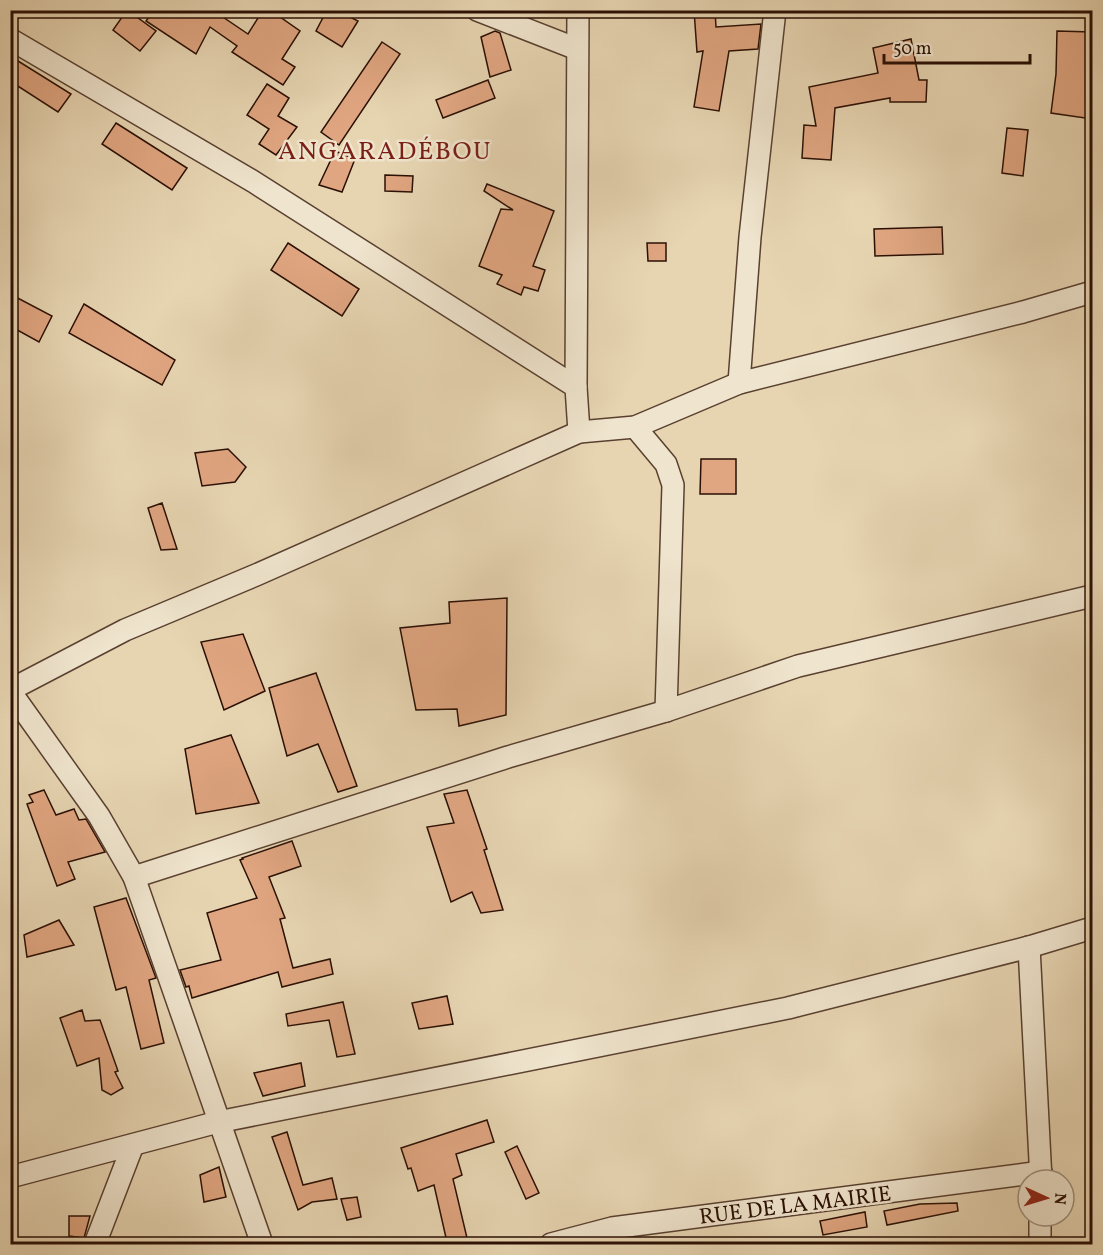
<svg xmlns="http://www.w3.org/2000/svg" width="1103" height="1255" viewBox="0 0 1103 1255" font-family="Vollkorn,serif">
<rect width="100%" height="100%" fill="#e7d5b2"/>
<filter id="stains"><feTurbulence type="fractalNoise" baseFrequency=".00333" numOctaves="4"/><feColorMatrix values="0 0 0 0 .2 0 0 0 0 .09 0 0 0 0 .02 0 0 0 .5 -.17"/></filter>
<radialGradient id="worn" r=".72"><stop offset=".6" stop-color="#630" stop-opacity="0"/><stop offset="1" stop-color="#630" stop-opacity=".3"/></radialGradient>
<g fill="#e0a681" stroke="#2a0f04" stroke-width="1.5">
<polygon points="127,10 156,31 140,51 113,30"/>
<polygon points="154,10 218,10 217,13 248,34 263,10 270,10 300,31 282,59 295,67 283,85 232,52 237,46 210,27 196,54 146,21"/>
<polygon points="327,10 336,10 358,21 342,47 316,31"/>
<polygon points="694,10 715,10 716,27 761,24 758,49 729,51 719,111 694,107 703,51 697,52"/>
<polygon points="495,31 500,33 511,70 490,77 481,37"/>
<polygon points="1057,31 1092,32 1092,119 1051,113 1056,74"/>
<polygon points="911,39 919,80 927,80 926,102 890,102 890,98 835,108 831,160 802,158 804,125 816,126 809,87 878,73 873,48"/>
<polygon points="382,42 400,54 339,145 321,132"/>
<polygon points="10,56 71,94 58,112 10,81"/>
<polygon points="488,80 495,98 443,118 436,100"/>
<polygon points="267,84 289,98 278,116 297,127 276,155 259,144 269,129 247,115"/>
<polygon points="116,123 187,168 172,190 102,144"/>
<polygon points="1007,128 1028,130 1023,176 1002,173"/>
<polygon points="335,151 355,159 342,192 319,185"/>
<polygon points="385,175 413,176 412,192 385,191"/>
<polygon points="487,184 554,211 533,266 545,270 538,291 524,287 521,295 497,284 502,275 479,266 501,209 513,210 484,191"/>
<polygon points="942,227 943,254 875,256 874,229"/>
<polygon points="288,243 359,289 342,316 271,270"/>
<polygon points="647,243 666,243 666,261 648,261"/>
<polygon points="10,294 52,316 39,342 10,326"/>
<polygon points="84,304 175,360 162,385 69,333"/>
<polygon points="228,449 246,467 235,482 202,486 195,453"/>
<polygon points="701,459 736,459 736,494 700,494"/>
<polygon points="162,503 177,549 161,550 148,508"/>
<polygon points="507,598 506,715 459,726 457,709 416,710 400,628 450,623 449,602"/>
<polygon points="243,634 265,691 224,710 201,642"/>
<polygon points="316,673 357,786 338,792 318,744 287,756 269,688"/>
<polygon points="231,735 259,803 196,814 185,749"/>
<polygon points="44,790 56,815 74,809 79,820 86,819 105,852 68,862 75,879 57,886 27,804 33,802 29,795"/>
<polygon points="467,790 487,849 484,850 503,910 481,913 472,892 451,902 427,827 454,823 444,794"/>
<polygon points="292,841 301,866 269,877 285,918 280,919 293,968 330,959 333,974 282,987 278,972 192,998 189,986 186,987 180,970 221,960 207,913 257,898 240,860 243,859 242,858"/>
<polygon points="126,898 156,978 149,980 164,1043 141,1049 126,987 116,990 94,907"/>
<polygon points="59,920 74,945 27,957 24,935"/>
<polygon points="447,996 453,1024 419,1029 412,1003"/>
<polygon points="343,1002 355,1054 337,1057 329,1020 288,1026 286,1014"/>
<polygon points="82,1010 85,1021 100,1020 118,1071 115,1072 123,1088 111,1095 102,1090 99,1058 77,1066 60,1018"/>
<polygon points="301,1063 305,1086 263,1096 254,1073"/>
<polygon points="487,1120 494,1142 456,1154 462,1175 453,1179 467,1238 447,1242 434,1185 418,1191 411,1168 408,1169 401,1148"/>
<polygon points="287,1132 303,1185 332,1178 337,1199 312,1202 298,1210 272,1137"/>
<polygon points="517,1146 539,1193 526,1199 505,1152"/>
<polygon points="219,1167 226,1197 204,1202 200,1175"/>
<polygon points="357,1197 361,1217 347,1220 341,1199"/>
<polygon points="957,1203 958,1211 887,1225 884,1211 920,1204"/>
<polygon points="865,1212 867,1227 823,1235 820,1221"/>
<polygon points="69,1216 90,1216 84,1238 69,1236"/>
</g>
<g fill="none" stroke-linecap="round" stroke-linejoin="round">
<g stroke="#594030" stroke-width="24">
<g id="minor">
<polyline points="477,10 577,49"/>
<polyline points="10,39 254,182 576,387 579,432"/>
<polyline points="739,383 750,237 775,10"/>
<polyline points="576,387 578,10"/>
<polyline points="635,427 666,464 673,485 666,711"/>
<polyline points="10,690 125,630 256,575 579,432 635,427 739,383 1023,312 1092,292"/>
<polyline points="10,691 99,816 134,877 262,1244"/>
<polyline points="134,877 508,757 666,711 798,666 1092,596"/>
<polyline points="1029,947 1041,1180"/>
<polyline points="10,1177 218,1122 788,1008 1029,947 1092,928"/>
<polyline points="95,1244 133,1145"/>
<polyline points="551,1244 612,1228 1041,1172"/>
<polyline points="1040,1244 1040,1216"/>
</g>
</g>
<use href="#minor" stroke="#efe4cd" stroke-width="21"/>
</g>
<g text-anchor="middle" stroke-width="5" stroke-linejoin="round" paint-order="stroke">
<g font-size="22" fill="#2a0f04" stroke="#efe4cd">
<text transform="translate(795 1204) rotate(-7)" y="8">RUE DE LA MAIRIE</text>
</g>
<g font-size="26" letter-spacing="1.5" fill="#7a1f14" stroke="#efe4cd">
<text x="385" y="159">ANGARADÉBOU</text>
</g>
</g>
<rect width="1103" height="1255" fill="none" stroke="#e7d5b2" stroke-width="36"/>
<rect x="12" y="12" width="1079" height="1231" fill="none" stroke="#2a0f04" stroke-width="3"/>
<rect x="18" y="18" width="1067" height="1219" fill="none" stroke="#2a0f04" stroke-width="1.5"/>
<g transform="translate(1046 1198) rotate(94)"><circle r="28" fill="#efe4cd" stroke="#a08f7d" stroke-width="1.5"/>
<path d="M0-4.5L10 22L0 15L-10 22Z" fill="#8f2418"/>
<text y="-9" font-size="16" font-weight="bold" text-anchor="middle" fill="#2a0f04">N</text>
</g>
<path d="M884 54v9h146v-9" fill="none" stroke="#2a0f04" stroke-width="3"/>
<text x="893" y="54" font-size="18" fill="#2a0f04" stroke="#efe4cd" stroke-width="4.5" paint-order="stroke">50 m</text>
<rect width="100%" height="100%" filter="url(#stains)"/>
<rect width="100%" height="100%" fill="url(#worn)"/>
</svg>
